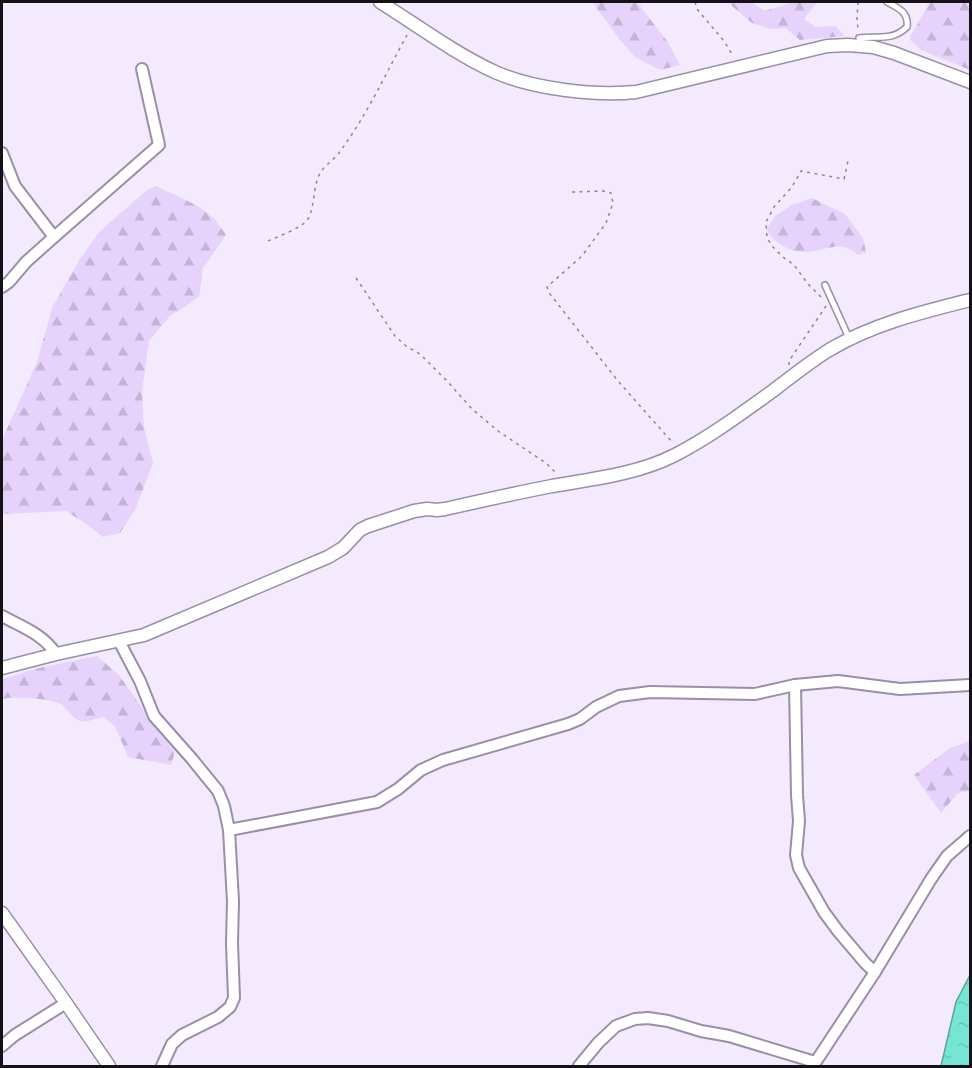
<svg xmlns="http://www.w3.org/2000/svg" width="972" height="1068" viewBox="0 0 972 1068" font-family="'Sofia Sans Condensed',sans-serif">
<defs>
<pattern id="forest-firs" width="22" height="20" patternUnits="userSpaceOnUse" patternTransform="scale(1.5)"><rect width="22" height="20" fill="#e5d3fc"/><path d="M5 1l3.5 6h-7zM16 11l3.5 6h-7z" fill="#c4b4d7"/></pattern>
<pattern id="water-ripples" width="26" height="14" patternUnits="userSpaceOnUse" patternTransform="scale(1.5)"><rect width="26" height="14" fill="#77e5d3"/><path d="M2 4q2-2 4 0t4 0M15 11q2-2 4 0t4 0" fill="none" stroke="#66c3b5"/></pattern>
</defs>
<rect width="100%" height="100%" fill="#f3eafe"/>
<g fill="url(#forest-firs)">
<polygon points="592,2 637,2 667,41 680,65 660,70 635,57 620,40"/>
<polygon points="729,2 752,2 764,11 782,6 791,2 817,2 804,19 815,27 835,26 845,36 800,40 785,28 770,29 752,23 733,7"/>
<polygon points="930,2 970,2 970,70 921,50 909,39"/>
<polygon points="156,186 198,206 214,218 226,235 203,268 199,297 169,317 149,341 142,392 144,428 153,463 135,510 120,533 103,537 85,523 66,511 2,514 2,440 37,362 52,308 80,259 99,232 147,190"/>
<path d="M 812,198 L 845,214 L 863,238 L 866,252 L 858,255 C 841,241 833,248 814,251 C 793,255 778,246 766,230 L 775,216 L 792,205 Z"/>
<path d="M 97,656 L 119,675 L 159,732 L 175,752 L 171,765 L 128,757 L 115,726 L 103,717 C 97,718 86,723 80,721 C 72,718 68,710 62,705 C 54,698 12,696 2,699 L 2,679 L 39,668 Z"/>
<polygon points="970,741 970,791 958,793 941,813 914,775 950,748"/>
</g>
<polygon fill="url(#water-ripples)" stroke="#59a59b" stroke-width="1.5" points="970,975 970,1066 941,1066 956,1002"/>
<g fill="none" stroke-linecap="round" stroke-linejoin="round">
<g stroke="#998fa6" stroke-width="8">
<g id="service">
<path d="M 859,38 C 878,35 891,42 907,27 C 909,12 898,8 887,2"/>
<polyline points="825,285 849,338"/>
</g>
</g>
<g stroke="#998fa6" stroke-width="14">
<g id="minor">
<polyline points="2,153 15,186 54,237 26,262 9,282 2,287"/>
<polyline points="54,237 159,145 142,69"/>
<path d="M 2,616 C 22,627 43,634 56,654"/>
<polyline points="119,641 140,681 154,716 192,759 218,791 224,806 229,830 233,901 232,943 234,998 230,1007 218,1017 182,1035 172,1044 162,1066"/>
<polyline points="795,685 797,795 799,821 796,855 799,868 824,912 838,931 866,964 875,972"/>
<polyline points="229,830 377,802 398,789 421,770 443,760 568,724 580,719 596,707 619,696 650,692 755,694 795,685 838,681 900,689 970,685"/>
<polyline points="2,1046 15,1035 66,1003"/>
<polyline points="579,1066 598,1043 616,1026 635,1019 648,1018 668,1021 701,1031 729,1036 815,1062"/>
<polyline points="813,1066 875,972 931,879 947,856 970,836"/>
</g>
</g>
<g stroke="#998fa6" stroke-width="15">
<g id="tertiary">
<path d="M 380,2 C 418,26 454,53 495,72 C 533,89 594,96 636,92 L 827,46 L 848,45 L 873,47 L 894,53 L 970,82"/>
<path d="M 2,668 L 56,654 L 144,635 L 328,557 L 343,548 L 360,530 L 368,526 L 414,511 L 427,509 L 437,510 L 445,509 C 480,501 516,493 552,486 C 593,479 638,474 675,455 C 710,437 742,413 774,390 C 792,376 810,362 829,350 C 873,324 922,312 970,300"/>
<polyline points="2,913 66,1003 109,1066"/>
</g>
</g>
<g stroke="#8c8694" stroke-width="1.5" stroke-dasharray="3 4.5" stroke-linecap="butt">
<polyline points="695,2 697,9 724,41 733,56"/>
<polyline points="858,2 857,18 858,30"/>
<polyline points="572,192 603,191 611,193 613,203 606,223 582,256 547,287 550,294 618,381 672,442"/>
<path d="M 268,241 C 279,236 302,228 308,219 C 316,204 312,184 322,170 C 328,163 336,158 341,150 C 367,115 386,73 407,35"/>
<polyline points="356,278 395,336 406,346 420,354 447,381 472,409 498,431 546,463 556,473"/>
<polyline points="821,297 808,284 794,265 783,257 773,247 767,238 766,222 774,207 792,187 801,171 844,179 848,161"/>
<polyline points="789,365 789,361 826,306"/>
</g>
<use href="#service" stroke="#fff" stroke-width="5"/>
<use href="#minor" stroke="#fff" stroke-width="10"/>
<use href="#tertiary" stroke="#fff" stroke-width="12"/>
</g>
<rect width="972" height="1068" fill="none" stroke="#141119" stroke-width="6"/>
</svg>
